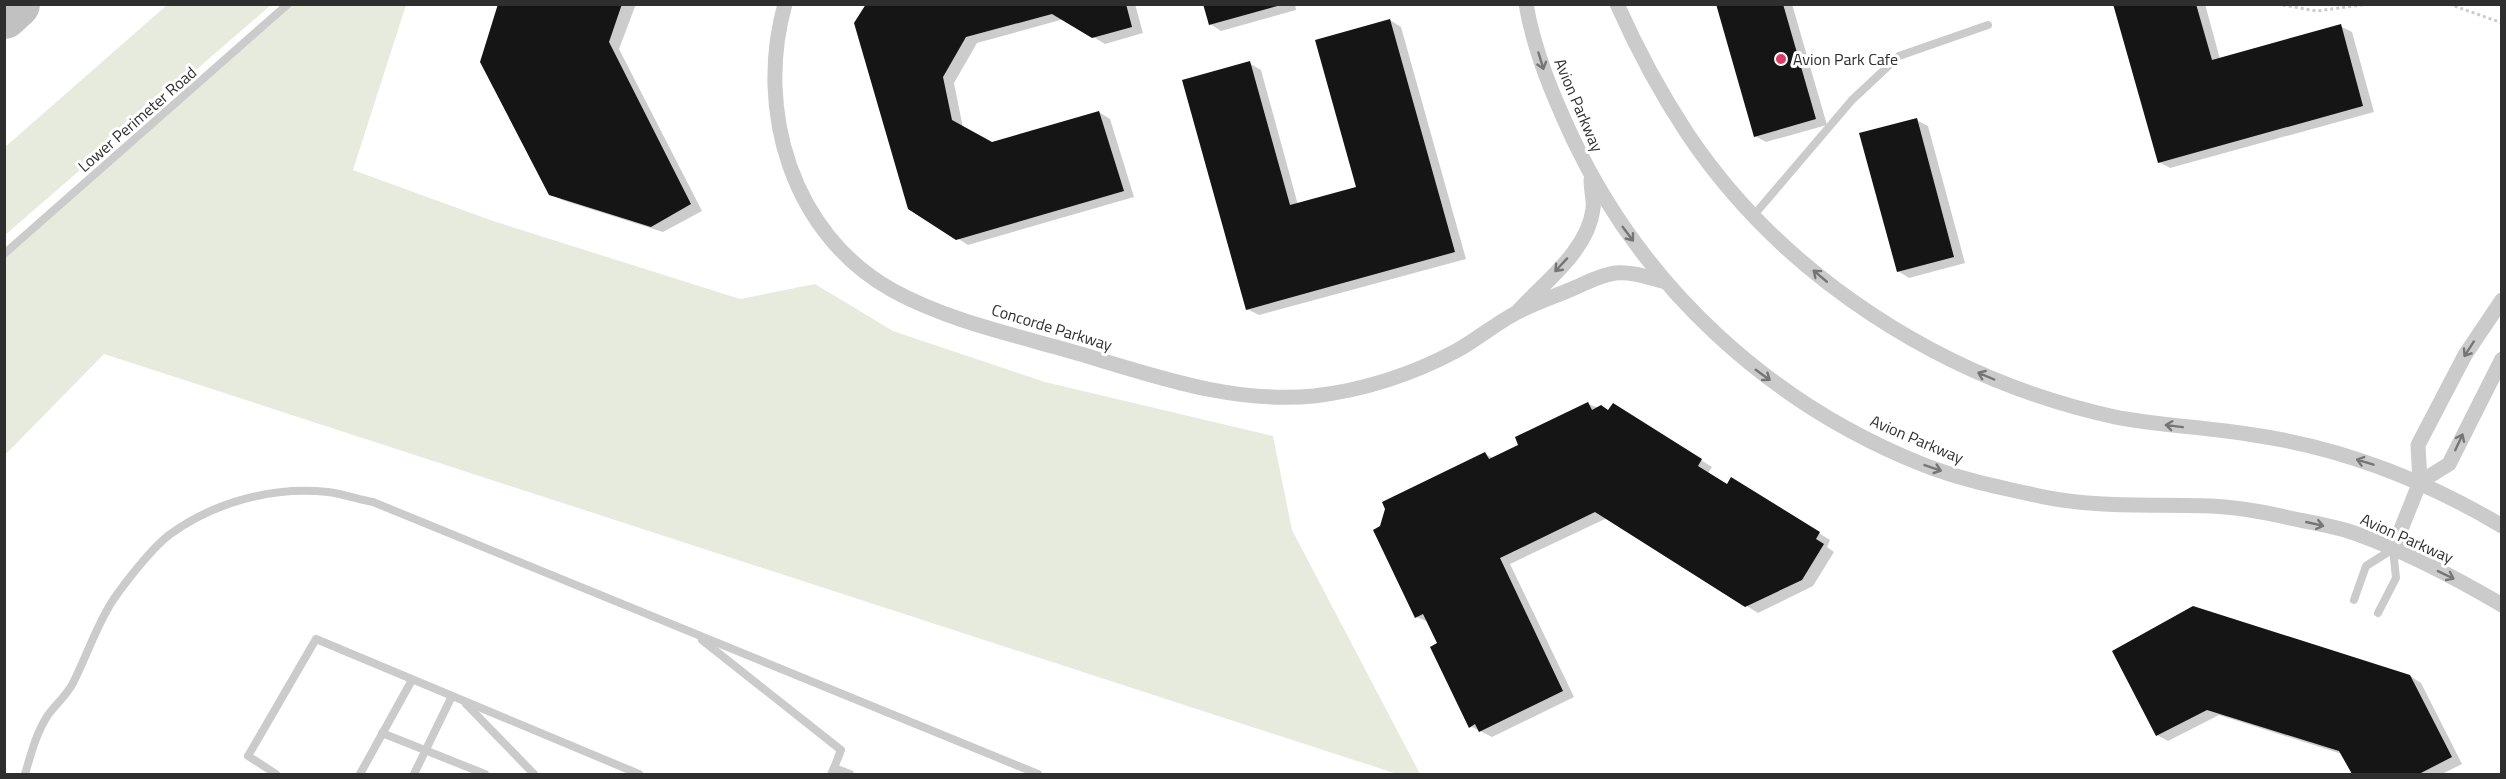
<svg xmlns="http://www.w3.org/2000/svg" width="2506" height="779" viewBox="0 0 2506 779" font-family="'Titillium Web',sans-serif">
<rect width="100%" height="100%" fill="#fff"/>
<g fill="#e7ebdd">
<polygon points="167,5 271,5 5,235 5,147"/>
<polygon points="288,5 406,5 353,170 493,221 740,299 815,284 893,331 1045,382 1273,436 1292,530 1420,774 1397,774 104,354 5,455 5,254"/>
</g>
<g fill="#0003">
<polygon points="500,4 636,4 619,49 702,211 663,232 562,200 550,193"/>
<polygon points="868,4 1135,4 1143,33 1105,44 1064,19 977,43 954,83 963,128 991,144 1099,112 1110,119 1134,197 968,245 957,238"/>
<polygon points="1204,4 1295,4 1296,10 1221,31 1210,24"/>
<polygon points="1717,4 1792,4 1827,125 1766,142 1755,136"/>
<polygon points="2115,4 2205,4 2220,59 2340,26 2352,32 2374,112 2170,168 2159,162"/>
<polygon points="1390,20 1401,27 1466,259 1259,315 1247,309 1249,63 1261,70 1298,205 1358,188"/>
<polygon points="1916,120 1928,126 1965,263 1909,278 1898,271"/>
<polygon points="1588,404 1609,412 1625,412 1712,467 1708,473 1727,485 1742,485 1830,540 1827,547 1834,552 1813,586 1758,613 1607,518 1510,564 1574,697 1492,737 1470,726 1439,644 1429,622 1416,617 1485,454 1493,458 1520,446"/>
<polygon points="2193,607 2410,676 2421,683 2462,764 2442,774 2353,774 2342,754 2219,715 2168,741 2157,735"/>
</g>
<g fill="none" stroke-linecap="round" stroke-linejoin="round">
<polyline stroke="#c1c1c1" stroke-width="48" points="4,15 16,4"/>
</g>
<g fill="#151515">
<polygon points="498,4 622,4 609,42 691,204 651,227 549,195 480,62"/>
<polygon points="866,4 1126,4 1132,27 1092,38 1052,14 966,37 943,77 952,120 992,142 1099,111 1124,191 956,240 908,209 854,23"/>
<polygon points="1203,4 1281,4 1281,5 1209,25"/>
<polygon points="1716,4 1783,4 1816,119 1754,137"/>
<polygon points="2113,4 2196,4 2212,60 2341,24 2363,106 2158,163"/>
<polygon points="1390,19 1455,252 1246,310 1182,80 1250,61 1290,205 1356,187 1315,40"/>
<polygon points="1917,118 1954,257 1897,272 1859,133"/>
<polygon points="1588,402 1592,410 1601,405 1608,410 1613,403 1702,459 1698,466 1727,484 1731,477 1820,532 1816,539 1824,544 1802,580 1745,607 1595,512 1500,558 1563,691 1479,732 1475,724 1469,728 1430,647 1437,643 1423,614 1415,618 1373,530 1380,526 1385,509 1382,502 1485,452 1489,459 1518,445 1515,437"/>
<polygon points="2193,606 2410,675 2452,757 2419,774 2352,774 2339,751 2207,710 2156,736 2112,651"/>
</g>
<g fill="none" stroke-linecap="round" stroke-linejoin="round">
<g stroke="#cbcbcb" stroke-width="3" stroke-dasharray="3 3" stroke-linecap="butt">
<polyline points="2277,4 2317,11 2368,4"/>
<polyline points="2449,4 2502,23"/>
</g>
<g stroke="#cbcbcb" stroke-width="8">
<polyline points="1754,215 1852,100 1899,56 1988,25"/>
<polyline points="4,254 288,4"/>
<polyline points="2354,600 2366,566 2393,549 2396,578 2378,613"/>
<polyline points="702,640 841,750 834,768"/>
<polyline points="466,704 534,774"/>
<polyline points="382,733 485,774"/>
<path d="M 25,774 C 31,754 36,733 48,715 C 56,704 67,695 73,683 C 86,657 101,615 118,593 C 132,574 150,550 169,535 C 214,502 273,486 328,492 C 343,494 358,499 373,502 L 1038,774"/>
<polyline points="276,774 248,756 316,639 639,774"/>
<polyline points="360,774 412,680"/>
<polyline points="414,774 452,696"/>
<polyline points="831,774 834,768 850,774"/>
</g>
<g stroke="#cbcbcb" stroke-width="15">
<path d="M 785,4 C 755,110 792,234 892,290 C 948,321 1016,335 1077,353 C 1155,376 1232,404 1314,396 C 1364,390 1411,375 1456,351 C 1476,340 1494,325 1514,314 C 1532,304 1553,297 1572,289 C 1586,283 1600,275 1615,273 C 1632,271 1650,278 1666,282"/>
<path d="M 1526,4 C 1534,51 1553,96 1573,139 C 1644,288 1770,404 1924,465 C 1962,480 2003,488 2044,497 C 2099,508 2154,504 2211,506 C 2237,507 2264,512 2290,518 C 2312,523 2336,526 2357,534 C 2407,552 2456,578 2502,605"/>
<path d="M 1617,4 C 1637,49 1660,92 1687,133 C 1784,278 1945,380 2115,417 C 2161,426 2208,427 2254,435 C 2343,448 2425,480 2502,526"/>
<path d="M 1519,310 C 1546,281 1588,250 1593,209 C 1594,200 1591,189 1591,180"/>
<polyline points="2420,482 2449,464 2502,359"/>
<polyline points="2393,549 2420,482 2418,445 2465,355 2502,300"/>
</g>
</g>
<defs><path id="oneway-shaft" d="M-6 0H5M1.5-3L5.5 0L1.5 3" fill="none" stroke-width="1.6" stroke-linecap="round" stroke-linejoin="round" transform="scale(1.5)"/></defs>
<g stroke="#757575">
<use href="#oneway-shaft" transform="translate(1541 61) rotate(73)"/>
<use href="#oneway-shaft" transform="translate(1628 234) rotate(53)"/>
<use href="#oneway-shaft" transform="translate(1561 265) rotate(133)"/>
<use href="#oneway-shaft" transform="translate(1820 276) rotate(-140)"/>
<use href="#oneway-shaft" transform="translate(2469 349) rotate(123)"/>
<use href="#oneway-shaft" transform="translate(1763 375) rotate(36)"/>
<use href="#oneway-shaft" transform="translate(1986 376) rotate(-157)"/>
<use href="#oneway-shaft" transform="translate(2174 426) rotate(-173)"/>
<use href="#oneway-shaft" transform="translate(2459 442) rotate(-65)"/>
<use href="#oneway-shaft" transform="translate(2365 462) rotate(-163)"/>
<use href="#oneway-shaft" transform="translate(1933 468) rotate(19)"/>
<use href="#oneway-shaft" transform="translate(2315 524) rotate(13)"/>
<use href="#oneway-shaft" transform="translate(2446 575) rotate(26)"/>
</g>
<circle fill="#db3b68" stroke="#fff" stroke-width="2" cx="1781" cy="59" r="6"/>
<g text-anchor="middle" stroke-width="6" stroke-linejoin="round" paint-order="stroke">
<g font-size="16" fill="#2e2e2e" stroke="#fff" text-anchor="start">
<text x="1793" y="65">Avion Park Cafe</text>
</g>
<g font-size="16" fill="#2e2e2e" stroke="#fff">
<text transform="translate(1579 105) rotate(67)" y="6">Avion Parkway</text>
<text transform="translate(137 119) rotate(-41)" y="6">Lower Perimeter Road</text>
<text transform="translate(1052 327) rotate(17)" y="6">Concorde Parkway</text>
<text transform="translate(1917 439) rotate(23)" y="6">Avion Parkway</text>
<text transform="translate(2407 538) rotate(24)" y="6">Avion Parkway</text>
</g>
</g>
<rect width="2506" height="779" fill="none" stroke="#2e2e2e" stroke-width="12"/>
</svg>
